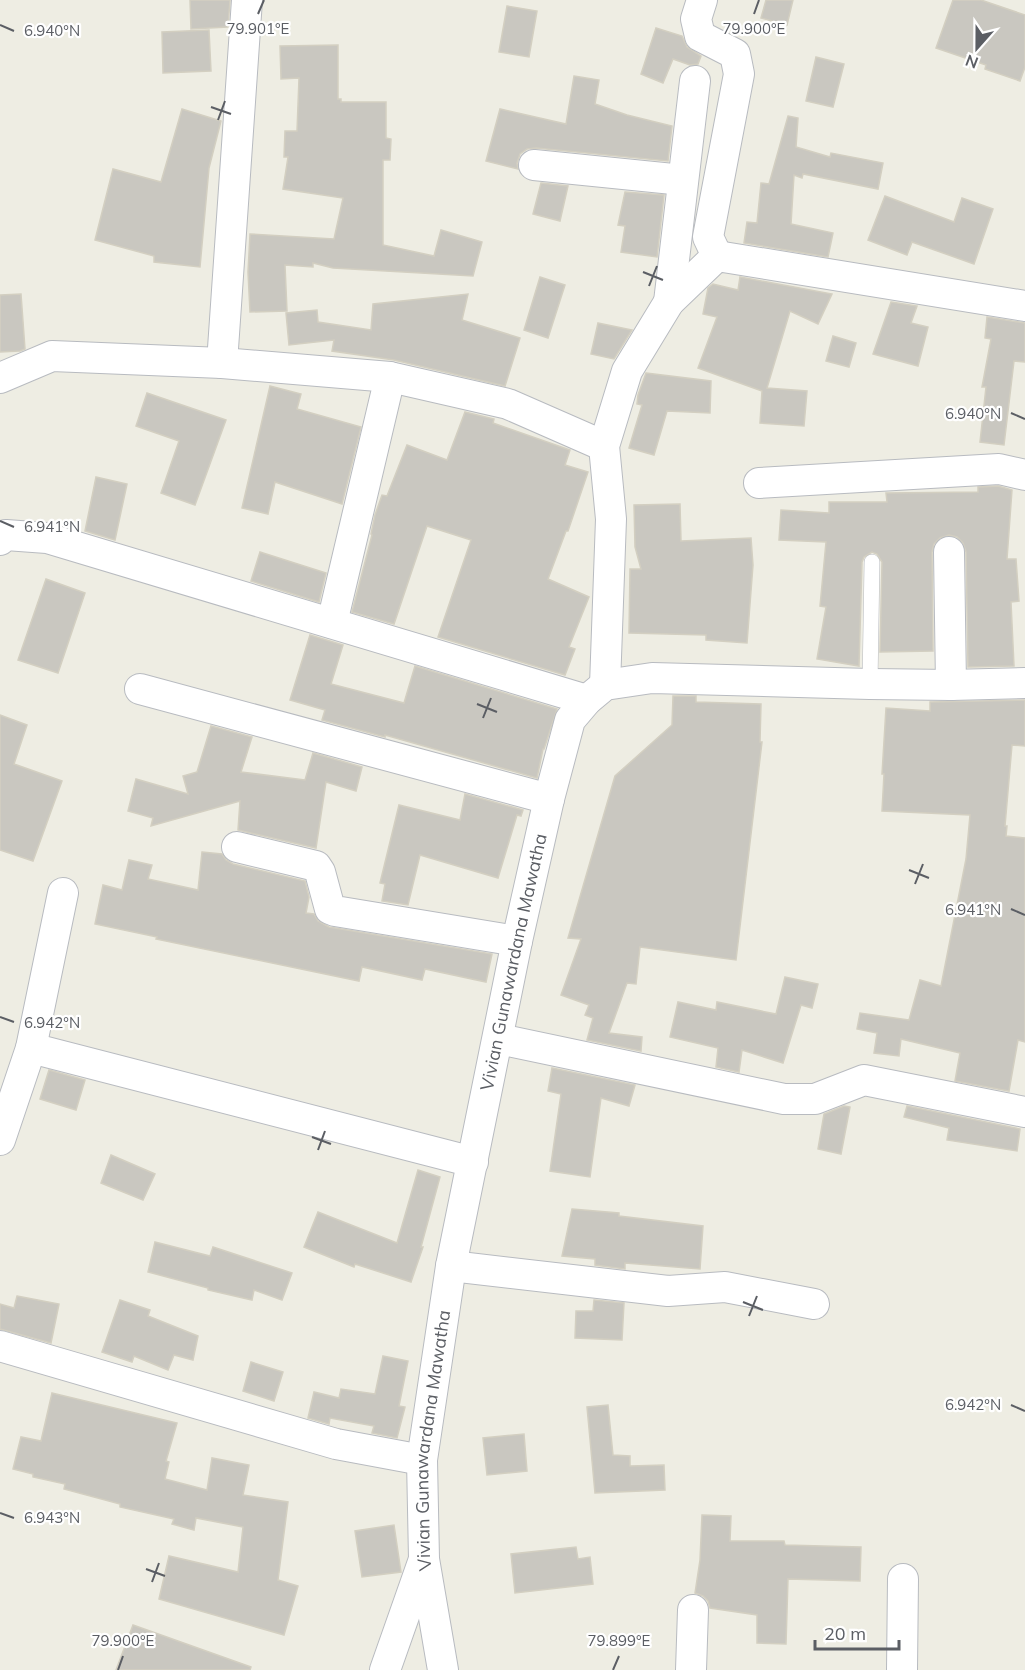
<svg xmlns="http://www.w3.org/2000/svg" width="1025" height="1670" viewBox="0 0 1025 1670" font-family="Mulish,sans-serif">
<rect width="100%" height="100%" fill="#eeede3"/>
<g fill="#c9c7c0" stroke="#d3cfc1" stroke-width="1.5">
<polygon points="190,0 230,0 228,27 191,29"/>
<polygon points="766,0 793,0 787,25 761,18"/>
<polygon points="953,0 981,0 1025,15 1025,67 1020,81 985,69 986,65 936,48"/>
<polygon points="507,6 537,11 529,57 499,52"/>
<polygon points="656,28 682,36 687,47 701,56 698,64 690,65 673,59 663,83 641,74"/>
<polygon points="209,30 211,71 163,73 162,32"/>
<polygon points="338,45 338,99 341,99 341,102 386,102 386,138 391,139 390,160 383,160 383,245 434,256 441,230 482,242 473,276 333,268 313,263 313,267 285,265 287,311 250,312 248,272 250,234 334,239 343,198 283,189 288,157 284,157 285,131 297,131 299,78 281,79 280,46"/>
<polygon points="816,57 844,64 833,107 806,101"/>
<polygon points="574,76 599,80 595,104 627,115 672,126 668,161 536,148 527,149 520,154 517,163 518,169 486,161 500,109 566,124"/>
<polygon points="182,109 221,121 209,168 200,267 154,262 154,256 95,240 113,169 161,182"/>
<polygon points="788,116 798,118 796,147 830,157 831,153 883,163 878,189 803,174 802,178 794,175 791,224 833,233 828,257 744,243 747,222 757,223 761,183 769,184"/>
<polygon points="541,183 568,186 560,221 533,214"/>
<polygon points="625,192 664,195 657,257 621,252 625,226 618,225"/>
<polygon points="885,196 954,222 962,198 993,209 974,264 912,242 907,255 868,240"/>
<polygon points="540,277 565,285 548,338 524,330"/>
<polygon points="740,277 832,294 818,324 790,311 767,388 807,391 804,426 760,423 762,391 698,368 717,317 703,314 708,288 713,284 738,290"/>
<polygon points="21,294 25,349 20,351 0,352 0,295"/>
<polygon points="468,294 462,320 520,338 505,386 394,360 332,351 334,340 289,345 286,313 317,310 318,322 371,330 373,304"/>
<polygon points="891,302 917,306 911,323 928,327 918,366 873,354"/>
<polygon points="987,317 1025,323 1025,362 1014,361 1004,445 980,442 986,387 982,387 991,339 985,338"/>
<polygon points="598,323 632,330 614,359 591,354"/>
<polygon points="833,336 856,343 849,367 826,361"/>
<polygon points="646,373 711,381 710,413 667,411 654,455 629,448 642,405 637,404 638,395"/>
<polygon points="270,386 301,394 297,409 361,427 342,504 275,482 268,514 242,508"/>
<polygon points="147,393 226,420 195,505 161,493 179,441 136,426"/>
<polygon points="465,412 494,419 493,423 570,450 565,465 588,472 568,531 566,531 548,579 589,597 569,647 575,649 565,675 438,637 471,540 427,526 394,624 352,612 372,535 371,534 375,515 382,495 387,496 407,445 447,460"/>
<polygon points="96,477 127,484 115,540 85,531"/>
<polygon points="998,486 1012,490 1007,559 1016,559 1019,601 1011,602 1014,666 968,667 966,552 963,543 957,537 949,535 940,538 934,544 932,552 933,651 880,652 882,562 877,554 872,552 864,557 862,562 859,666 817,659 826,607 820,606 826,542 779,540 781,510 829,513 829,502 887,502 886,493 978,492 978,487"/>
<polygon points="680,504 681,541 751,538 753,565 747,643 706,640 706,635 629,633 630,569 641,569 635,547 634,505"/>
<polygon points="260,552 326,573 319,602 251,581"/>
<polygon points="46,579 85,593 58,673 18,660"/>
<polygon points="310,635 343,645 331,684 404,703 415,666 557,709 544,749 543,749 537,778 385,735 385,737 322,720 325,710 290,700"/>
<polygon points="673,696 696,696 696,702 761,704 760,742 762,742 736,960 640,947 636,984 627,983 609,1033 642,1037 641,1051 587,1040 593,1018 585,1015 589,1005 561,995 581,939 568,938 615,776 672,725"/>
<polygon points="1025,700 1025,746 1012,745 1005,826 1007,826 1006,836 1025,838 1025,1042 1018,1040 1009,1091 955,1081 960,1053 901,1039 899,1056 874,1053 877,1033 857,1029 860,1013 909,1020 920,980 941,986 966,859 970,815 882,811 884,774 882,774 886,708 930,711 930,702"/>
<polygon points="0,715 27,725 14,764 62,781 33,861 0,850"/>
<polygon points="211,726 252,737 241,772 305,780 313,753 362,767 356,791 326,782 316,848 238,830 240,801 151,826 153,818 128,811 136,779 188,794 183,776 197,772"/>
<polygon points="465,794 523,810 521,816 517,815 498,878 420,855 408,905 382,901 385,884 380,883 399,805 460,820"/>
<polygon points="202,852 222,854 226,860 233,864 305,881 309,897 306,913 314,914 318,921 329,927 492,954 486,982 425,969 422,980 362,967 359,981 156,939 157,937 95,924 103,885 122,890 129,860 152,865 148,879 198,890"/>
<polygon points="785,977 818,984 812,1008 801,1005 783,1063 742,1050 739,1072 716,1067 718,1048 670,1037 678,1002 716,1010 717,1002 776,1014"/>
<polygon points="552,1068 635,1085 629,1106 601,1098 590,1177 550,1171 561,1094 548,1091"/>
<polygon points="49,1070 85,1080 76,1110 40,1099"/>
<polygon points="844,1106 850,1107 841,1154 818,1149 824,1114"/>
<polygon points="907,1106 1020,1129 1017,1151 947,1140 949,1128 904,1117"/>
<polygon points="111,1155 155,1174 143,1200 101,1183"/>
<polygon points="418,1170 440,1177 421,1247 423,1247 411,1282 355,1264 354,1267 304,1247 318,1212 397,1243"/>
<polygon points="572,1209 619,1213 619,1216 703,1226 700,1269 625,1263 625,1269 595,1265 595,1259 562,1256"/>
<polygon points="155,1242 210,1256 213,1247 292,1273 282,1300 254,1290 252,1300 208,1290 208,1288 148,1272"/>
<polygon points="17,1296 59,1304 51,1343 0,1329 0,1304 14,1308"/>
<polygon points="120,1300 150,1310 148,1316 198,1336 193,1360 174,1355 168,1370 134,1356 132,1362 102,1352"/>
<polygon points="594,1300 624,1303 622,1340 575,1338 576,1311 593,1311"/>
<polygon points="383,1356 408,1361 399,1406 405,1407 397,1438 372,1433 374,1426 330,1418 329,1424 308,1418 314,1392 339,1398 341,1389 375,1394"/>
<polygon points="251,1362 283,1372 274,1401 243,1391"/>
<polygon points="52,1393 177,1423 166,1461 169,1462 165,1479 207,1490 212,1458 249,1465 243,1495 288,1502 278,1580 298,1586 284,1635 159,1599 169,1556 238,1572 243,1527 196,1518 194,1530 172,1524 174,1519 120,1507 120,1504 64,1489 65,1484 33,1477 33,1474 13,1469 21,1437 41,1441"/>
<polygon points="608,1405 613,1455 630,1456 630,1466 664,1465 665,1490 595,1493 587,1407"/>
<polygon points="524,1434 527,1471 487,1475 483,1438"/>
<polygon points="702,1515 731,1516 730,1541 784,1541 785,1545 861,1547 860,1581 788,1579 786,1644 757,1643 757,1615 710,1608 708,1601 703,1596 695,1593 700,1560"/>
<polygon points="394,1525 401,1572 362,1577 355,1531"/>
<polygon points="576,1547 578,1559 590,1557 593,1584 515,1593 511,1554"/>
<polygon points="133,1625 251,1667 250,1670 116,1670"/>
</g>
<g fill="none" stroke-linecap="round" stroke-linejoin="round">
<g stroke="#b8bbc0" stroke-width="16">
<polyline id="service" points="870,684 872,562"/>
</g>
<g stroke="#b8bbc0" stroke-width="32">
<g id="minor">
<polyline points="702,0 696,19 700,36 735,54 739,74 708,237 717,256"/>
<polyline points="534,165 683,180"/>
<polyline points="669,302 695,81"/>
<polyline points="222,363 247,0"/>
<polyline points="0,378 52,356 222,363 390,377 508,404 604,446"/>
<polyline points="759,483 999,469 1025,475"/>
<polyline points="0,540 6,535 47,538 587,700"/>
<polyline points="949,552 951,685"/>
<polyline points="332,623 390,377"/>
<polyline points="605,685 611,519 604,446 627,371 669,302 717,256 1025,306"/>
<polyline points="140,689 549,799"/>
<polyline points="237,847 316,866 320,872 330,909 335,911 517,941"/>
<polyline points="499,1039 784,1099 815,1099 864,1080 1025,1112"/>
<polyline points="31,1048 473,1162"/>
<polyline points="0,1140 31,1048 63,893"/>
<polyline points="451,1266 668,1291 725,1287 814,1304"/>
<polyline points="0,1346 336,1444 422,1460"/>
<polyline points="385,1670 423,1562"/>
<path id="s1" d="M 443,1670 L 424,1559 L 422,1460 L 451,1266 L 517,941 L 549,799 L 570,720 L 587,700 L 605,685 L 652,678 L 870,684 L 951,685 L 1025,683"/>
<polyline points="691,1670 693,1610"/>
<polyline points="902,1670 903,1579"/>
</g>
</g>
<use href="#service" stroke="#fff" stroke-width="15"/>
<use href="#minor" stroke="#fff" stroke-width="30"/>
</g>
<path fill="none" stroke="#5b5e64" stroke-width="2" d="M 258,14 L 264,0M 754,14 L 759,0M 0,25 L 14,31M 211,107 L 231,114M 218,120 L 225,101M 643,272 L 663,280M 649,286 L 657,266M 1011,413 L 1025,419M 0,521 L 14,527M 477,704 L 497,712M 483,718 L 491,698M 909,870 L 929,878M 915,884 L 923,864M 1011,909 L 1025,915M 0,1017 L 14,1022M 312,1137 L 331,1144M 318,1150 L 325,1131M 743,1302 L 763,1310M 749,1316 L 757,1296M 1011,1405 L 1025,1411M 0,1513 L 14,1518M 146,1569 L 165,1576M 152,1582 L 159,1563M 118,1670 L 123,1656M 613,1670 L 619,1656"/>
<g text-anchor="middle" stroke-width="4.5" stroke-linejoin="round" paint-order="stroke">
<g font-size="18" fill="#5b5e64" stroke="#fff">
<text dy="6" stroke="none"><textPath href="#s1" startOffset="718">Vivian Gunawardana Mawatha</textPath></text>
<text dy="6" stroke="none"><textPath href="#s1" startOffset="232">Vivian Gunawardana Mawatha</textPath></text>
</g>
</g>
<g font-size="15" text-anchor="middle" fill="#5b5e64" stroke="#fff" stroke-width="4.5" stroke-linejoin="round" paint-order="stroke">
<text x="754" y="34">79.900°E</text>
<text x="258" y="34">79.901°E</text>
<text x="52" y="36">6.940°N</text>
<text x="973" y="419">6.940°N</text>
<text x="52" y="532">6.941°N</text>
<text x="973" y="915">6.941°N</text>
<text x="52" y="1028">6.942°N</text>
<text x="973" y="1410">6.942°N</text>
<text x="52" y="1523">6.943°N</text>
<text x="123" y="1646">79.900°E</text>
<text x="619" y="1646">79.899°E</text>
</g>
<g transform="translate(977 48) rotate(201)" stroke="#ffffff" stroke-width="4.5" paint-order="stroke">
<path d="M0-4.5L10 22L0 15L-10 22Z" fill="#5b5e64"/>
<text y="-9" font-size="16" font-weight="bold" text-anchor="middle" fill="#5b5e64">N</text>
</g>
<path d="M815 1640v9h84v-9" fill="none" stroke="#5b5e64" stroke-width="3"/>
<text x="824" y="1640" font-size="18" fill="#5b5e64" stroke="#ffffff" stroke-width="4.5" paint-order="stroke">20 m</text>
</svg>
